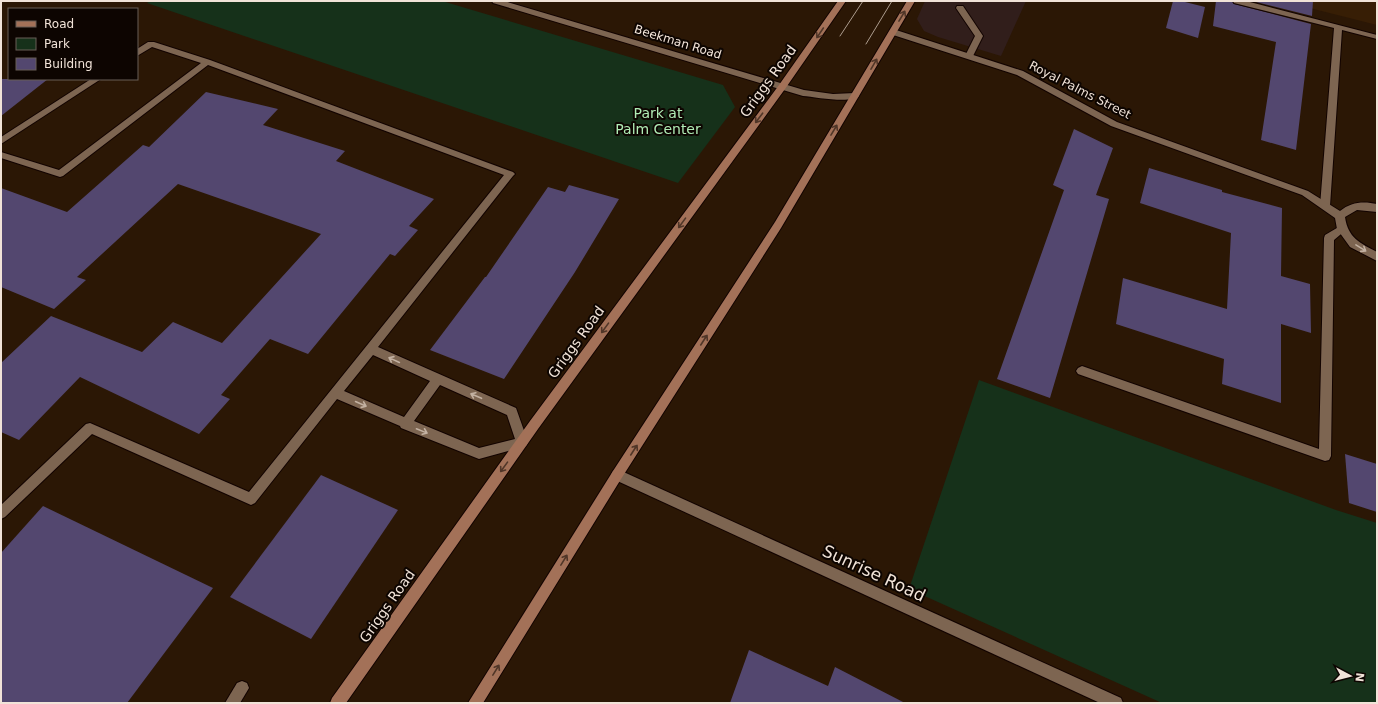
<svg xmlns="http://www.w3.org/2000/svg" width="1378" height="704" viewBox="0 0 1378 704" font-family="'DejaVu Sans',sans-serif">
<rect width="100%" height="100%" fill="#2b1705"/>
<polygon fill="#311e1b" points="925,1 1026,1 1001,56 938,37 924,31 917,19"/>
<polygon fill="#371e05" points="1282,1 1377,1 1377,25"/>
<g fill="#16311a">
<polygon points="150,1 442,1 723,85 735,107 678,183 147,3"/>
<polygon points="979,380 1336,510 1377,523 1377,703 1162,703 909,589"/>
</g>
<g fill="#53476f">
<polygon points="1173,1 1181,1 1205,7 1198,38 1166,28"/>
<polygon points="1216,1 1232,1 1234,4 1311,24 1296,150 1261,140 1276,42 1213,26"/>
<polygon points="1252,1 1313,1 1312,16"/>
<polygon points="1,79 48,79 1,116"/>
<polygon points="206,92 278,109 263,125 345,151 336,161 434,199 409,226 418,230 395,256 390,254 308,354 270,339 221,395 230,399 199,434 80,377 19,440 1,432 1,363 51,316 142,352 173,322 222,343 321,234 178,184 77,277 86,280 54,309 1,287 1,188 67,212 143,145 149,147"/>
<polygon points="1074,129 1113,148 1096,195 1109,199 1050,398 997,379 1064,190 1053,185"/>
<polygon points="1149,168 1222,190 1222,192 1282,208 1281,276 1310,284 1311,333 1281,324 1281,403 1222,384 1224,359 1116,324 1123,278 1227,309 1231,233 1140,203"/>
<polygon points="569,185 619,199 575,272 504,379 430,350 485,277 486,277 548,187 565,192"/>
<polygon points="1345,454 1377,464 1377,512 1349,503"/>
<polygon points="321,475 398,510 311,639 230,597"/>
<polygon points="43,506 213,588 127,703 1,703 1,553"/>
<polygon points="749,650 828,686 835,667 905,703 730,703"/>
</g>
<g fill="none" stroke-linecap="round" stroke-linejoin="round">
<g stroke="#120300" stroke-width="2">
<g id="service">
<polygon points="1233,1 1246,1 1377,35 1377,39 1342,30 1330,206 1328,208 1325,210 1320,206 1334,28 1234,3"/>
<polygon points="957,6 963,6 983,36 973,56 969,59 965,56 975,36 956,8"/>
<path d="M 148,42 L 154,42 L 210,60 L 513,172 L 515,174 L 513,176 L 378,347 L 516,408 L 528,442 L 526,446 L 479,459 L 401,428 L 400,426 L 337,399 L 255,503 L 251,505 L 92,434 L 5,517 L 1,519 L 1,505 L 86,424 L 90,423 L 249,492 L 504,175 L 208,65 L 63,176 L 60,177 L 1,158 L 1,152 L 59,170 L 201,63 L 152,47 L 137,56 L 137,49 ZM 373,355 L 430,381 L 404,417 L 344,391 ZM 440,385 L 507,415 L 515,439 L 479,448 L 414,421 Z"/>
<polygon points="91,79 101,79 1,144 1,137"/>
<polygon points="1342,225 1345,226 1347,229 1334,240 1331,456 1329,460 1325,461 1078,374 1076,371 1078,368 1082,366 1319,449 1324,238 1325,235"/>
<polygon points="242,681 247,683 249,688 240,703 225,703 237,683"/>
</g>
</g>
<g stroke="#120300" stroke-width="2">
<g id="minor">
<path d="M 492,1 L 504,1 L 804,90 L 833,94 L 855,93 L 859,96 C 851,104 815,97 803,96 L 493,3 Z"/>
<path d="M 890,30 L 896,30 L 1023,71 L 1117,122 L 1308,191 L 1340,211 C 1351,202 1363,201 1377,204 L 1377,212 L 1357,210 L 1345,217 C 1348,238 1360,243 1377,252 L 1377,261 L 1350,247 L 1337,229 L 1335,218 L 1302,195 L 1111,126 L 1017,75 L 890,34 Z"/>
<polygon points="617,469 1121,698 1123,703 1100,703 613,479 611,475 613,471"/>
</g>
</g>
<g stroke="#120300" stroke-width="2">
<g id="secondary">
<polygon points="838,1 846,1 785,89 538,429 346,703 330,703 332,698 530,421 779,85"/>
<polygon points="907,1 915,1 781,228 621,479 483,703 468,703 613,471 775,222"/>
</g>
</g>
<use href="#service" fill="#7d6551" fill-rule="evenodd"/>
<use href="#minor" fill="#7d6551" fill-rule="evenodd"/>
<use href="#secondary" fill="#a37158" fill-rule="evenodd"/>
<g stroke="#ac9c8e" stroke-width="1">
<polyline points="840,36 863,1"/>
<polyline points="866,44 892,1"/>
</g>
</g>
<defs><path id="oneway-shaft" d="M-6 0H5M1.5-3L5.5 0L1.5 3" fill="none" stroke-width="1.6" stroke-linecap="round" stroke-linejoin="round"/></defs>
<g stroke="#503628">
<use href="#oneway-shaft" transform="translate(902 16) rotate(-59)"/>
<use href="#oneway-shaft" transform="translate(820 33) rotate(124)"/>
<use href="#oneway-shaft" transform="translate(874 64) rotate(-60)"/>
<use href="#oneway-shaft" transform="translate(759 118) rotate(127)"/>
<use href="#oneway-shaft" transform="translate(834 130) rotate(-59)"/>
<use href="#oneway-shaft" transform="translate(682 223) rotate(126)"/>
<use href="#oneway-shaft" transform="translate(605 328) rotate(126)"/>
<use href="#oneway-shaft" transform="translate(704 340) rotate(-57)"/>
<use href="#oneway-shaft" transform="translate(634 450) rotate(-57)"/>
<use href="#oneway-shaft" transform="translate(504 467) rotate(126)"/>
<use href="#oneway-shaft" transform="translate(564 560) rotate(-58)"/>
<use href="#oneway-shaft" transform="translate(496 670) rotate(-58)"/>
</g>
<g stroke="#c3b1a2">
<use href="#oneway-shaft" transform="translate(1361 248) rotate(32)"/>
<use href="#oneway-shaft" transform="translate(394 360) rotate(-155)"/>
<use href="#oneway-shaft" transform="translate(476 396) rotate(-157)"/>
<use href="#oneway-shaft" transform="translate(361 404) rotate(24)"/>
<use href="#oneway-shaft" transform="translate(422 431) rotate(22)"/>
</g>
<g text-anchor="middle" stroke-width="4" stroke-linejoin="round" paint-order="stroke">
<g font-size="12" fill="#f1e3d8" stroke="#0d0501">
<text transform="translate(678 42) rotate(17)" y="4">Beekman Road</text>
<text transform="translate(1080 90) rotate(27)" y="4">Royal Palms Street</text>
</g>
<g font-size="14" fill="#f1e3d8" stroke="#0d0501">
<text transform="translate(768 81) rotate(-54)" y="5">Griggs Road</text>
<text transform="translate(576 342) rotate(-54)" y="5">Griggs Road</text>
<text transform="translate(387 606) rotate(-55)" y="5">Griggs Road</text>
</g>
<g font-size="14" fill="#b0ecb5" stroke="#0d0501">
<text x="658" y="118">Park at<tspan x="658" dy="16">Palm Center</tspan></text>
</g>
<g font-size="17" fill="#f1e3d8" stroke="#0d0501">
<text transform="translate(874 573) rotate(25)" y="6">Sunrise Road</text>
</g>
</g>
<rect width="1378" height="704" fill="none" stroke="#f1e3d8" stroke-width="4"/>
<rect x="8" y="8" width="130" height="72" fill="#0d0501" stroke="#685e57"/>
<rect x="16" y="21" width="20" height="6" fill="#a37158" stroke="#685e57"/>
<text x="44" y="28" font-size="12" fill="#f1e3d8">Road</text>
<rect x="16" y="38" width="20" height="12" fill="#16311a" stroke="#685e57"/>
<text x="44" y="48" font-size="12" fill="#f1e3d8">Park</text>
<rect x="16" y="58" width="20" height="12" fill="#53476f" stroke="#685e57"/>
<text x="44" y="68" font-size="12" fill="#f1e3d8">Building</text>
<g transform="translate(1350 676) rotate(97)" stroke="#0d0501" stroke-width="3" paint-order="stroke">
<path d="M0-3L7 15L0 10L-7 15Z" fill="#f1e3d8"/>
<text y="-6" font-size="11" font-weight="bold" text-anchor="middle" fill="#f1e3d8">N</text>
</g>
</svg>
